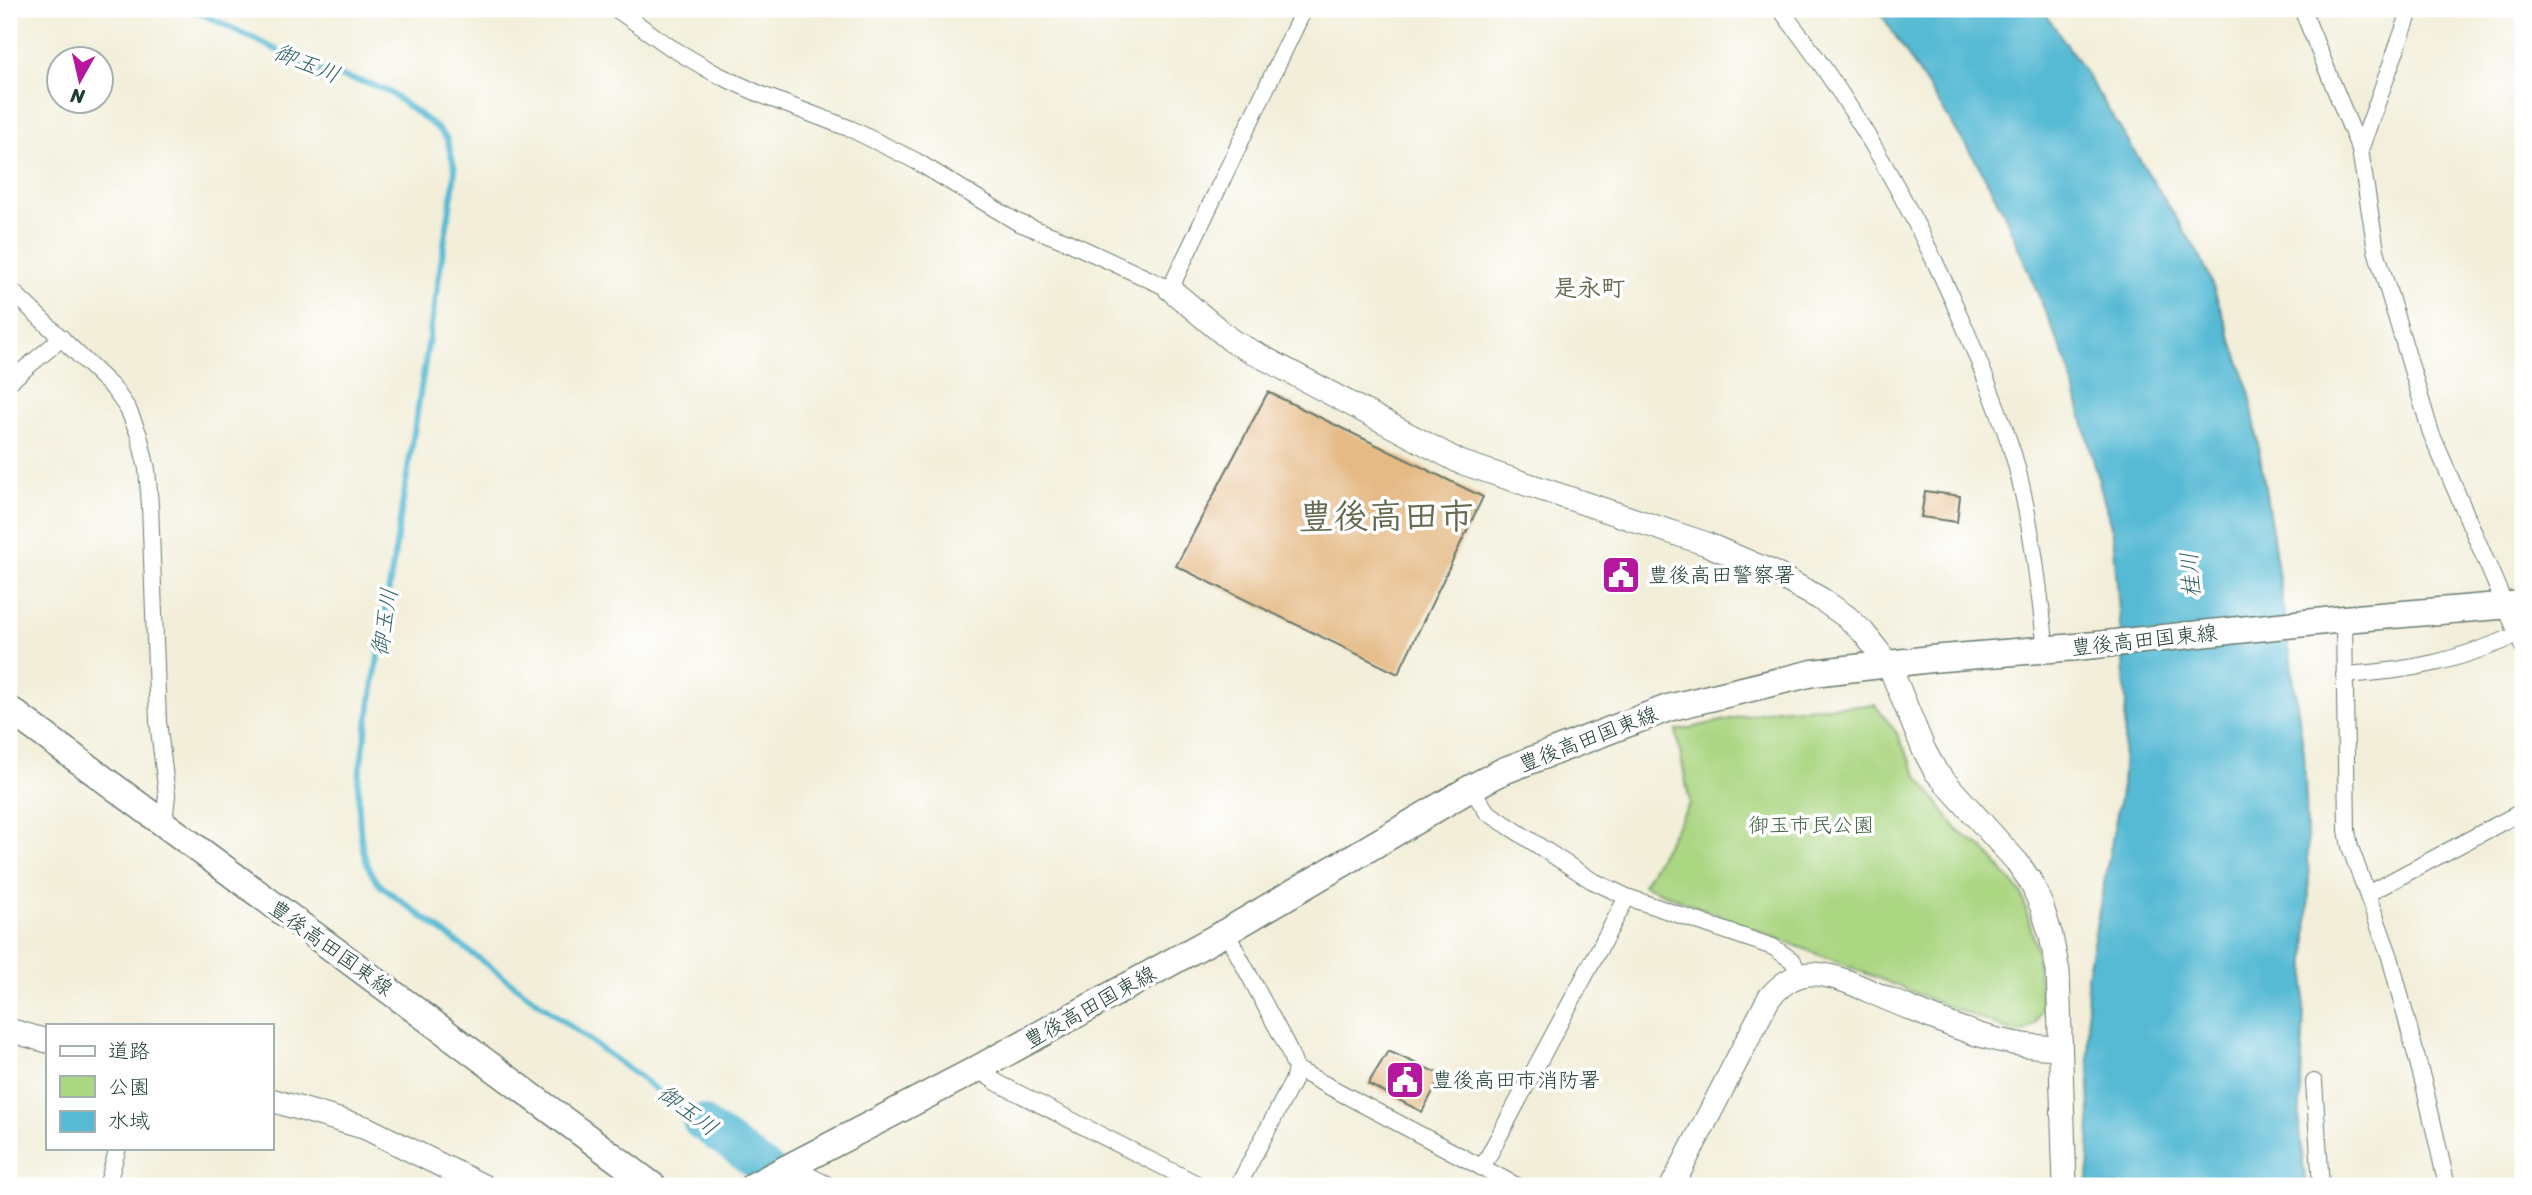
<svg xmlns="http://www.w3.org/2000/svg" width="2532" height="1195" viewBox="0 0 2532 1195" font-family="Sriracha,'Klee One',sans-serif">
<rect width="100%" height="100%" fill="#fff"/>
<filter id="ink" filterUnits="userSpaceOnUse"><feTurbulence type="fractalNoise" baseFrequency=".0143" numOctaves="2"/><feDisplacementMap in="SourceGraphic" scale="14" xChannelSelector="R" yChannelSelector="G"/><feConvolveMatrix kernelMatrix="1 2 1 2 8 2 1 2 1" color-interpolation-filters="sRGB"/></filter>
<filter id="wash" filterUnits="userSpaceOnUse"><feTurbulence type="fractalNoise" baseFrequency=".00686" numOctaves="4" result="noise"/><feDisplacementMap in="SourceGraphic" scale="28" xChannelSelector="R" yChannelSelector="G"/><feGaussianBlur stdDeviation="1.57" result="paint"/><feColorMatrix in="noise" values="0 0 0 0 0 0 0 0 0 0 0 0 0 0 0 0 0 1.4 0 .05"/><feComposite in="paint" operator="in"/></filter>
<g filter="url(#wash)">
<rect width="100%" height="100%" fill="#f2eed9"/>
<polygon fill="#abd682" stroke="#658a5b" stroke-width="2" points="1875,705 1896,732 1916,773 1960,833 1982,847 2022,894 2036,947 2042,1010 2035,1024 2026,1031 2016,1033 1643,885 1690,803 1676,731 1777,709"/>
<polygon fill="#56bad4" stroke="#3a7c84" stroke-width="2" points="1878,9 2042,9 2074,55 2197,251 2208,273 2249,389 2273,537 2304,752 2309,888 2299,1130 2306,1186 2088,1186 2090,1121 2087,976 2122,786 2126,701 2113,534 2068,365 2003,211 1979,166"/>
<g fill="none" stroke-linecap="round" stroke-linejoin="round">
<path stroke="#56bad4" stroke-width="6" d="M 192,9 L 279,51 L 307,68 L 371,84 L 389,92 L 436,127 L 447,139 L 455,169 L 453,188 L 358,782 C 360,816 356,860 381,886 L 700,1122"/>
<polyline stroke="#56bad4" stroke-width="35" points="700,1122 790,1186"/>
</g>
<g id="blocks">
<g fill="#e5ba85">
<polygon points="1268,392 1483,497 1398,674 1176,566"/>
<polygon points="1925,491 1960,496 1957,522 1921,517"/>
<polygon points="1388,1051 1442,1075 1422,1112 1368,1084"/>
</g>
</g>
</g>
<g filter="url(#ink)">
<use href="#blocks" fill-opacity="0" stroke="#697b6e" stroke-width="2"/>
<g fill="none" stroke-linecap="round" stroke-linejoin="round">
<g stroke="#697b6e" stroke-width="18">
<g id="street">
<polyline points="616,9 670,47 716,74 762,95 851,129 916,161 1017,222 1068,242 1170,289 1304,9"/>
<path d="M 1780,9 C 1857,106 1916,214 1965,328 C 1983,371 2000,412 2014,457 C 2031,518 2039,587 2046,650"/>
<polyline points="2302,9 2360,150 2376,250 2431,433 2523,647"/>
<polyline points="2360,150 2411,9"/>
<polyline points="9,288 113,388 128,409 139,435 147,469 150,505 158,721 167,795 164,824"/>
<polyline points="9,382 62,338"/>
<polyline points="2344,619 2347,830 2350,847 2390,957 2425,1089 2447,1186"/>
<path d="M 2344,675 C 2412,671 2455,661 2518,635"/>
<polyline points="1471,788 1487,812 1591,880 1627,897 1773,947 1793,961 1799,975"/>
<polyline points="2369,893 2523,811"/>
<polyline points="1226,932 1287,1046 1296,1069 1293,1081 1238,1186"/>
<polyline points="977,1069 998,1083 1201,1186"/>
<polyline points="1296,1069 1517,1186"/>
<polyline points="2314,1082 2321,1186"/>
<polyline points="792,1167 830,1186"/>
<polyline points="1482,1168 1627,897"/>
<polyline points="107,1186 118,1148"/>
</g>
</g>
<g stroke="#697b6e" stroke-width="25">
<g id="secondary">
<polyline points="1170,289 1232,341 1460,462 1704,543 1770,571 1821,599 1847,617 1863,632 1889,665 1924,750 1936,772 2017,862 2031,882 2042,907 2051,936 2058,971 2065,1186"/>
<polyline points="9,1030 47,1041"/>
<polyline points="271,1100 366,1128 483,1186"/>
<path d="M 1672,1186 L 1769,998 C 1780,986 1792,975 1809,974 C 1837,973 1865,990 1890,1000 C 1951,1025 1992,1046 2059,1048"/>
</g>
</g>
<g stroke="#697b6e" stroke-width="29">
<g id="primary">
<polyline points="9,709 653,1186"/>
<polyline points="753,1186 977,1069 1226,932 1471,788 1503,771 1668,708 1813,673 1931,659 2076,647 2344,619 2523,604"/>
</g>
</g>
<use href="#street" stroke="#fff" stroke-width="16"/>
<use href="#secondary" stroke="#fff" stroke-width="23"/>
<use href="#primary" stroke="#fff" stroke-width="26"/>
</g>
</g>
<defs>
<g id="civic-square" transform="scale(2.0125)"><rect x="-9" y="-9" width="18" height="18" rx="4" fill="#b5179e" stroke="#fff"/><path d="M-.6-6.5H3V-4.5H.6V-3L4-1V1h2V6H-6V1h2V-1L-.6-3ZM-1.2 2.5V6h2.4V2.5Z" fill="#fff"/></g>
</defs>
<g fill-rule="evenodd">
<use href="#civic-square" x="1621" y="575"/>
<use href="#civic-square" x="1405" y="1080"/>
</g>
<g text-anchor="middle" stroke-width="7" stroke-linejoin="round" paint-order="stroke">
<g font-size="21" fill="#1f3d34" stroke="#fff" text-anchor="start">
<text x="1648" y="582">豊後高田警察署</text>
<text x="1432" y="1087">豊後高田市消防署</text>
</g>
<g font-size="21" fill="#1f3d34" stroke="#fff">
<text transform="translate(2144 640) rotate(-6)" y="7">豊後高田国東線</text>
<text transform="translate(1588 739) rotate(-21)" y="7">豊後高田国東線</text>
<text transform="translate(331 948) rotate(36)" y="7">豊後高田国東線</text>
<text transform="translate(1090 1007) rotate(-29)" y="7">豊後高田国東線</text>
</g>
<g font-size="21" fill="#426348" stroke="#fff">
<text x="1811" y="832">御玉市民公園</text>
</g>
<g font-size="23" font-style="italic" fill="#306264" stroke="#fff">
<text transform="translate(307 63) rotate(22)" y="8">御玉川</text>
<text transform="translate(2190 575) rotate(-94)" y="8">桂川</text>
<text transform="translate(384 622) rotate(-81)" y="8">御玉川</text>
<text transform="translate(688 1110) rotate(37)" y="8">御玉川</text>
</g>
<g font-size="24" font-weight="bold" fill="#646950" stroke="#fff">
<text x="1589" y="296">是永町</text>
</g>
<g font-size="35" font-weight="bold" fill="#646950" stroke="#fff">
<text x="1386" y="528">豊後高田市</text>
</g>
</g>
<rect width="2532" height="1195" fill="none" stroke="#fff" stroke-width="35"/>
<rect x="46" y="1024" width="228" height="126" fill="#ffffff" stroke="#a5b1ae" stroke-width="2"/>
<rect x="60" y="1046" width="35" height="10" fill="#ffffff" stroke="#a5b1ae" stroke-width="2"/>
<text x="108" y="1058" font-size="21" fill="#1f3d34">道路</text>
<rect x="60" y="1076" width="35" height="21" fill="#abd682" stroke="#a5b1ae" stroke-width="2"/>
<text x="108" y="1094" font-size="21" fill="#1f3d34">公園</text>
<rect x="60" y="1111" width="35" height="21" fill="#56bad4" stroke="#a5b1ae" stroke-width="2"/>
<text x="108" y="1128" font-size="21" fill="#1f3d34">水域</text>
<g transform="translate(80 80) rotate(188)"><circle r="33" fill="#ffffff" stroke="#a5b1ae" stroke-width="2"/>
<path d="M0-5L12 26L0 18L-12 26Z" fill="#b5179e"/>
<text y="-10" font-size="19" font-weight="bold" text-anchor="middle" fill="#1f3d34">N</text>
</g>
</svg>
